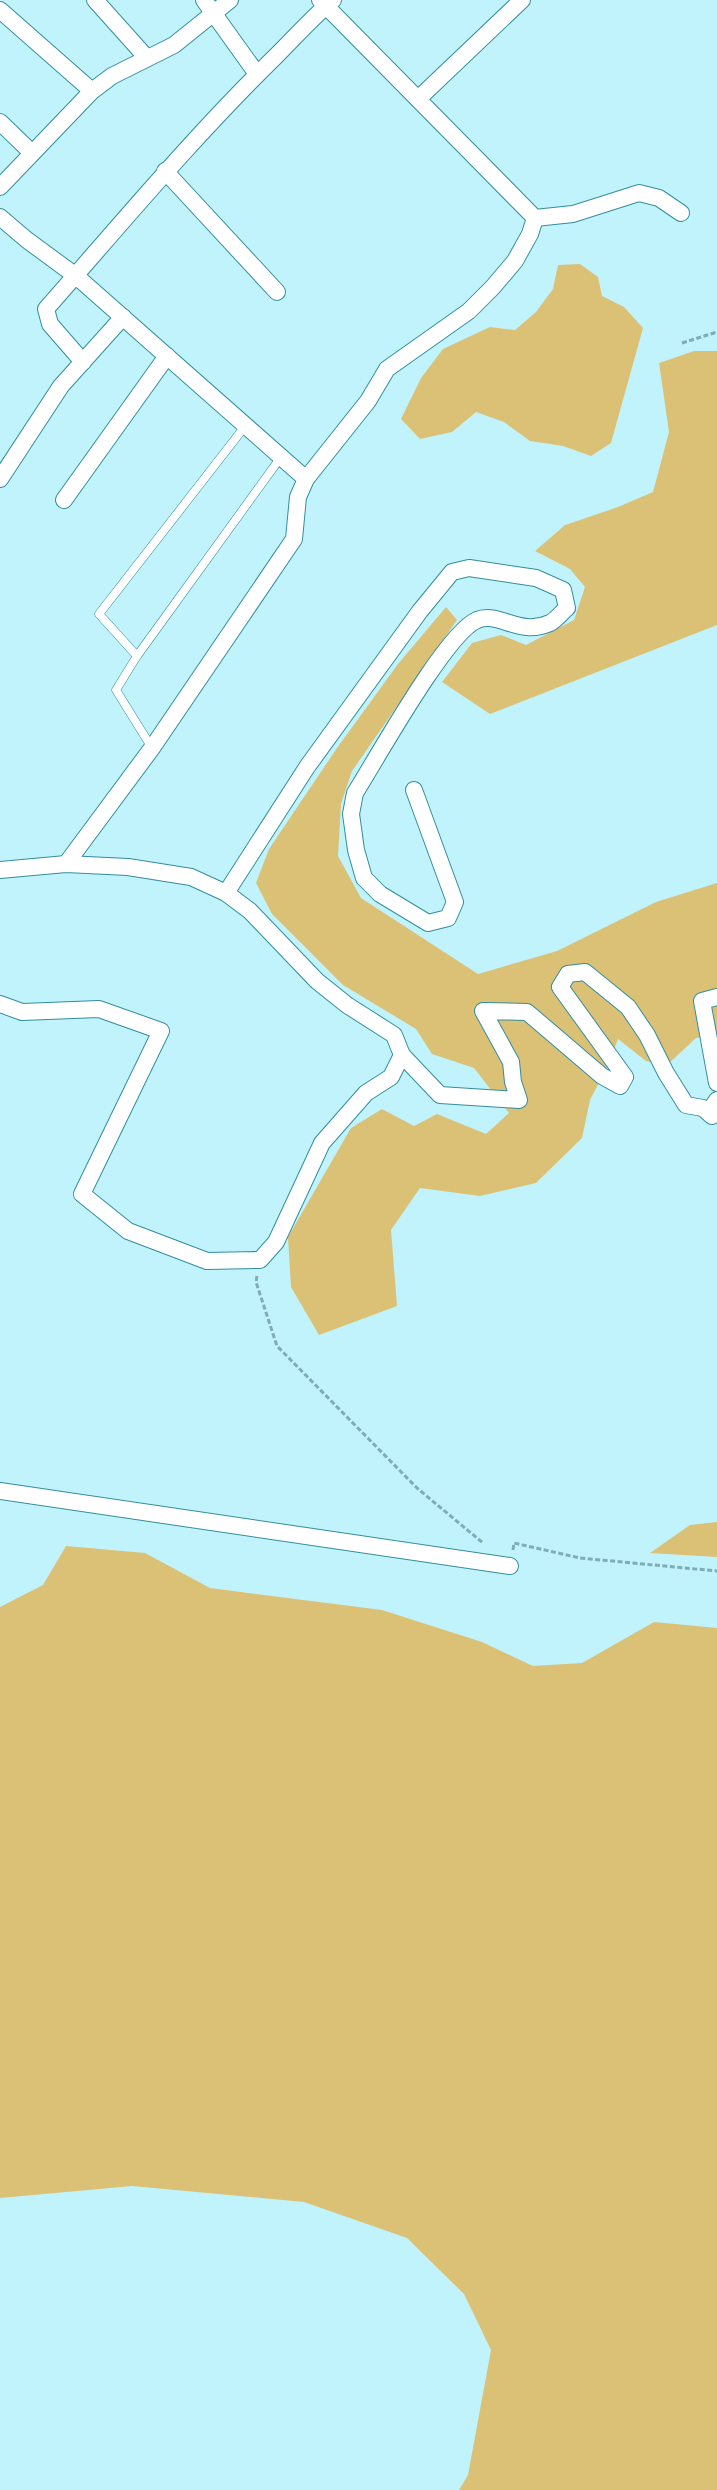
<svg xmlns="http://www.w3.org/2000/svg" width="717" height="2490" viewBox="0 0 717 2490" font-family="'Crimson Pro',serif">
<rect width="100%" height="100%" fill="#c1f3fd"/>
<g fill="#dbc175">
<polygon points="580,264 598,277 602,296 624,307 643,328 611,443 591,456 563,446 530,441 504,422 476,412 452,432 420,439 401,419 421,378 443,349 490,327 515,330 536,312 553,289 558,265"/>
<polygon points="694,351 717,351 717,625 490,714 442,682 472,643 501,635 526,645 574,620 585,587 570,569 535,551 565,525 618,507 653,492 669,432 659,363"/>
<polygon points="446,607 457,620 352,771 341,804 338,856 361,898 478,974 557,951 656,902 717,883 717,1035 696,1038 666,1066 646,1061 618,1039 609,1063 590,1100 582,1138 536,1183 480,1196 420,1188 391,1230 397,1306 319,1335 291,1287 288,1237 351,1128 382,1109 414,1126 437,1114 486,1134 509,1113 474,1068 432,1054 416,1029 343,985 272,914 256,883 269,849 337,748 398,664"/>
<polygon points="717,1522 717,1557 650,1553 690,1525"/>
<polygon points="66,1546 145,1553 210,1588 382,1610 482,1642 533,1666 582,1663 654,1622 717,1628 717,2490 459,2490 468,2475 491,2350 464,2294 407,2238 304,2202 132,2186 0,2198 0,1607 43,1585"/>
</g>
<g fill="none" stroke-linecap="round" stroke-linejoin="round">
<g stroke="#328e9e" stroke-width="9">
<g id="service">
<polyline points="137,656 99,614 246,425"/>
<polyline points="152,748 116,690 137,656 281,457"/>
</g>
</g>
<g stroke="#328e9e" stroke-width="18">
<g id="minor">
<polyline points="95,0 147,58"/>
<polyline points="204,0 257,74"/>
<polyline points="320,0 535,218"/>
<polyline points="0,10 92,91"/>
<polyline points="418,99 522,0"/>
<polyline points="0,122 32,153"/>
<polyline points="165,171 277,292"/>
<polyline points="0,187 92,91 112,76 174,45 230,0"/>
<polyline points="0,217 27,240 76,276 306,479"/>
<polyline points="535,218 573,214 639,193 659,198 681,213"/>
<path d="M 83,362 L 50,324 L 46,309 C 121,224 194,136 276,56 C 295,37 313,17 333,0"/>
<polyline points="0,479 61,386 123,317"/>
<polyline points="64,500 167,356"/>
<polyline points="66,864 152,748 294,539 298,497 306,479 368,401 387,369 469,311 493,287 515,261 530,234 535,218"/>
<polyline points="0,870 66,864 128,867 191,877 226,893 250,911 317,981 347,1005 394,1035 402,1055 440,1095 519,1100 513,1082 511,1062 483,1011 527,1012 602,1076 620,1086 625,1077 560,987 568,974 585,972 628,1007 647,1035 666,1073 686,1105 703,1108 712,1116 713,1106 717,1100"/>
<path d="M 226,893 L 307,767 L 420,611 L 452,572 L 469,568 L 536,578 L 563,590 L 567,608 C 562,612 556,620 550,623 C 519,637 500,611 477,620 C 446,633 376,760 355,793 L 351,814 L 356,850 L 364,878 L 380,894 L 428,923 L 448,918 L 455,902 L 414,790"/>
<polyline points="717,997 702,1001 717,1083"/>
<polyline points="0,1004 22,1012 99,1009 161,1031 82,1194 128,1231 207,1261 260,1260 276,1242 322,1143 366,1093 391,1077 402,1055"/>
<polyline points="0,1491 510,1566"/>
</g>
</g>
<g stroke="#7facb5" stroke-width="3" stroke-dasharray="5 2.5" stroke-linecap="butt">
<polyline points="682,343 717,332"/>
<polyline points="257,1276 256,1282 277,1346 417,1488 483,1543"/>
<polyline points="513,1550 514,1543 580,1558 717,1571"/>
</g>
<use href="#service" stroke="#fff" stroke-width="8"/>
<use href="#minor" stroke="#fff" stroke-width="16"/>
</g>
</svg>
